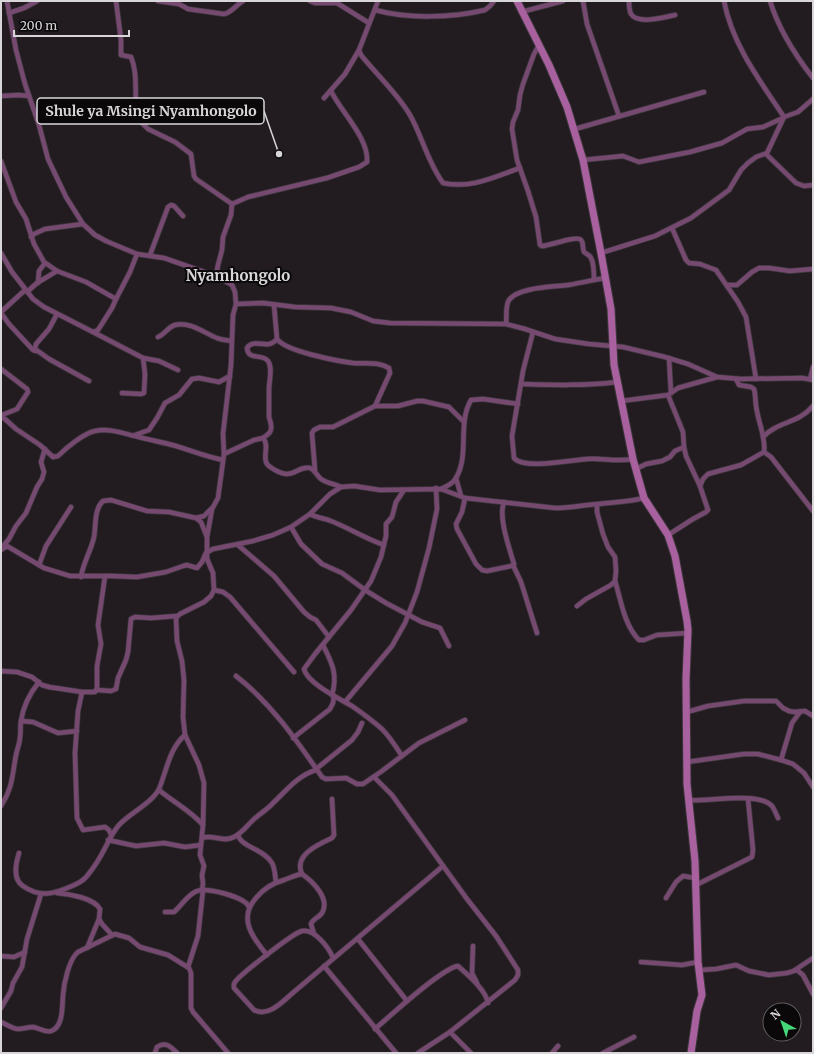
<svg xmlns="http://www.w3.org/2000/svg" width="814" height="1054" viewBox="0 0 814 1054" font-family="Merriweather,serif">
<rect width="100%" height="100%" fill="#221c21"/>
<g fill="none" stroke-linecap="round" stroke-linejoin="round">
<g stroke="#3c363b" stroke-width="6">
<g id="street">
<polyline points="7,1 16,50 25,84 39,125 48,159 66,197 83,224 95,235 106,241 137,254 164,258 216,276 232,285 235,292 236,304 233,315 231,365 223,434 224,454 218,498 212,509 207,537 207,559 213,573 214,590 211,596 204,602 180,614 176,618 177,641 182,661 184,680 183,717 185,735 199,765 204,783 203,825 200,855 204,866 202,875 203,884 202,890"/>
<path d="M 116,1 L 121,40 L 121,55 L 131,57 C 137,71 135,86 136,101 C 136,108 140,115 142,122"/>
<path d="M 158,1 L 179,4 L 188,9 L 224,14 C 231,13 236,5 243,1"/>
<polyline points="310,1 315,3 337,3 369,23"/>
<polyline points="583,1 587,24 619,116"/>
<path d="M 629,1 C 629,5 629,10 631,14 C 638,25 665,17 675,15"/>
<path d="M 724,1 C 732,44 760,81 784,117"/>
<path d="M 770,1 C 779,30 795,55 813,78"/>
<path d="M 375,10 C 408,19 452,18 485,10 L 490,6 L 494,1"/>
<polyline points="521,12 563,1"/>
<polyline points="9,13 24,8 37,1"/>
<path d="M 539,45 L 534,54 L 523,84 L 520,95 L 518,110 L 513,122 L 512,129 L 517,160 L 528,191 L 536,217 L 540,245 L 542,246 C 549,246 577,235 581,240 C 584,243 582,248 584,252 C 586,254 590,255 591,258 C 594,263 594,274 594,280"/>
<path d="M 359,50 L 361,55 C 377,75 397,93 410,115 C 422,136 428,163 443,183 C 471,189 494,177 520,168"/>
<polyline points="1,96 18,95 29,96"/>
<polyline points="324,98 345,74 359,50 378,1"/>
<polyline points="104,117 119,120 140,121 148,129 175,142 191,154 194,176 196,179 232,204 231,215 223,237 222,250 218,265 216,276"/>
<polyline points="575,129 704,92"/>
<polyline points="766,154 796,183 804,186 813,185"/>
<polyline points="583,160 623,156 639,162 690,152 722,143 747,129 763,127 783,118"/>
<polyline points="1,161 16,202 26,219 34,244 44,262 57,271 86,282 116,299"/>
<path d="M 232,204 L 248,197 L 327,178 L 359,167 L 367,162 C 369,138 341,112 331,91"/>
<polyline points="672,228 686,260 689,263 700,264 716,270 738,302 746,317 756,379"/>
<polyline points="31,237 34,234 45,229 83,224"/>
<polyline points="1,253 12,272 33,299 44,307 93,332 98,330 112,308 116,299 130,272 137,254"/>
<polyline points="601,253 655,236 691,218 729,190 741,170 748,163 756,157 767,153 784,117 798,112 813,99"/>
<polyline points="150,255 168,207 171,205 174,206 183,216"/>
<polyline points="38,283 39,271 45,263"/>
<polyline points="727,285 737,285 752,272 759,268 769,268 790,271 813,269"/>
<polyline points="27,292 37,283 57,271"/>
<polyline points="236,304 263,303 295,307 331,308 351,312 373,321 390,323 506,324 525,329 555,339 589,344 623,347 665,357 688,364 717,377 741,379 802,378 813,380"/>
<path d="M 274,305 L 277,339 C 285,351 337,361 353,363 C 365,364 378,361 389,368 L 390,373 L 375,406"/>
<polyline points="1,312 25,290"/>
<polyline points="1,313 9,324 33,350 36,351"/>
<polyline points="57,314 49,329 36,344 35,349 49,359 89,381"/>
<path d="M 506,324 C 507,317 505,306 509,300 C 518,287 554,287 568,285 C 581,283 593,280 605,278"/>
<polyline points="93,332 143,358 145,374 144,393 141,394 122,393"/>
<path d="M 533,332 L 523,371 L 512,436 L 514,458 C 524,470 572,460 587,459 C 602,458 618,462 633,459"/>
<path d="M 158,337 C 165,334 168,327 175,325 C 190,321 204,333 217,338 C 221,340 227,340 232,341"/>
<polyline points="143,358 159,361 178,370"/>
<polyline points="669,358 671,393"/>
<polyline points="1,369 27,389 28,392 17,409 2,415"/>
<polyline points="810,379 813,367"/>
<path d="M 522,384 C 554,385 585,386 617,382"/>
<polyline points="621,401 668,395 678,388 717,377"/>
<path d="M 1,417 L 5,419 L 16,429 L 40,445 L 53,457 L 58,456 C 66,448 84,433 95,431 C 109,428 122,433 135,436 C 148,440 163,442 176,446 C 192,451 207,457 223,460"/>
<polyline points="135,435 149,430 157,418 165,403 179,395 192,379 199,378 219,382 230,376"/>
<path d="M 763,437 C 778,421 798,424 813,406"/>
<path d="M 263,438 C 267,435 271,433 271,429 C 272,425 270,421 269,417 C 269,407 269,398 269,389 C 269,381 273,368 268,361 C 262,353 248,361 247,348 C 254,337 268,351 277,339"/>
<polyline points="764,452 771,457 813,511"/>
<path d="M 224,454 L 254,440 L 263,438 C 270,445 262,457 267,464 C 269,467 272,468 275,470 C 294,481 297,465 310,468 C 315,470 317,476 321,479 C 326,483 335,484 341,487"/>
<polyline points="636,469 646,464 662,461 670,457 675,451 684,447"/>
<polyline points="315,471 312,433 314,430 320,427 333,427 375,406 398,406 417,401 423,401 449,407 464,422"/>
<polyline points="456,478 461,496"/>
<path d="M 700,486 L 703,479 L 708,474 L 741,465 L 764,452 C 766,438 759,424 757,411 C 755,404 756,396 754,389 L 751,387 L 739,385 L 736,379"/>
<path d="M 441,489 C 447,486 453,484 456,478 C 470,454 457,424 471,400 L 483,399 L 518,404"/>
<path d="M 465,498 L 462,512 L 456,524 L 457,529 L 476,564 L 482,570 L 487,571 L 511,566 L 514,564 C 509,547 498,517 504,502"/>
<path d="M 310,514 C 317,518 324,518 331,521 C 349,528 366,539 384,545"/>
<polyline points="196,518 204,516 211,509"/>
<polyline points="291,527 301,544 322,564 342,573 365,590 386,603 422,622 440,628 449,646"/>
<polyline points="668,535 693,519 706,512 708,510 700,486 686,456 684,447 683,432 668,395"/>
<polyline points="4,545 9,539 16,526 26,513 37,487 42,479 44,472 41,462 45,449"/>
<polyline points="238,545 274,576 304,612 310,617 316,620 329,637"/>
<path d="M 1,550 L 7,546 L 44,568 L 70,576 L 112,576 L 137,577 L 166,572 L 183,566 L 187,565 L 197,568 L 202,562 L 206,553 L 213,549 L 253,541 L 273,535 L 291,527 L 310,514 L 330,494 L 341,487 L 354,486 L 380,490 L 441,489 L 465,498 L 555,508 C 569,508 583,505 598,504 C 614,502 629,502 644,498"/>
<polyline points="39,565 46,546 71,507"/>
<polyline points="513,565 521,582 537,633"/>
<path d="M 81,577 C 83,563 91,551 94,537 C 96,526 94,509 103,501 L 111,500 L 147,511 L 169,512 L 196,518 L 201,522 L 207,537"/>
<path d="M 615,581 C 621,600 624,625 639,640 L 644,640 L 657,635 L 688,633"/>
<polyline points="214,590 223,592 230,597 294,672"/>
<polyline points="577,606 586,599 611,585 615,581 616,571 615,557 608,547 603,534 597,512 597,504"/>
<path d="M 323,645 C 332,663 338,674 332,695"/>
<polyline points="1,671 17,672 32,677 42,685 49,687 82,692 95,692 97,688 97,666 101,644 98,625 105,576"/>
<path d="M 236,676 C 271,703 297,741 322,777 L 326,779 L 346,778 L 357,784 L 363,784 L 382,771 L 419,743 L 465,720"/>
<polyline points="97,690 111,691 116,689 118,678 126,660 128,652 131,619 135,617 151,618 177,616"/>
<polyline points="82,692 78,711 75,753 77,818 83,830 105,827 109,830 111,835"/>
<polyline points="345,702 392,646 405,623 417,592 429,548 437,509 436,488"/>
<polyline points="687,712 708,706 744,701 776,701 783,708 789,711 794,712 805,711 813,716"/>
<polyline points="21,721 33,722 58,733 77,731"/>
<polyline points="293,738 330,709 333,703 334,696"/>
<path d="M 402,756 C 396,747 390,737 382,729 C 373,721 362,713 352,706 C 340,699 307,683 304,669 L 315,654 L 351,610 L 371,581 L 381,557 L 386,536 L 386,524 L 392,517 L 396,502 L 404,490"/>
<polyline points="781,760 792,723 800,712"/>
<polyline points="687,762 744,754 758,754 781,760 793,764 804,773 813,787"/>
<polyline points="316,769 352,740 358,732 362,723"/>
<polyline points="374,777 392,795 467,899 496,936 518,970 518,975 515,980 450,1032 418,1053"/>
<path d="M 159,790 C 173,802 190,810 203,825"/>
<path d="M 688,800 C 707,802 759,791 772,806 C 775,810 776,814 778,818"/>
<path d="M 1,806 C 13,787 12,776 16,755 C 17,749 20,743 20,737 C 21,732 20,726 21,721 C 23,707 30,693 39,682"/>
<path d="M 238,835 C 241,847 264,849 272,863 C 275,868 275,876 276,882"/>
<path d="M 202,838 C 213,834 223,843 234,837 C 242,833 246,827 252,821 C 259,814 267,810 273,803 C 287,790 297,776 316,770"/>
<polyline points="108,840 136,846 164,843 185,847 201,845"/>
<path d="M 19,853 C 16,863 12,879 23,886 C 40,898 54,894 72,886 C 77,884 83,881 87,876 C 92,870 101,856 105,848 C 110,839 112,833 119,825 C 130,813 152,803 159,789 C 167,770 169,749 185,735"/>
<path d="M 302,874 C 293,855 319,844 332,838 L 334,835 L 332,799"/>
<polyline points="696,885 752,857 753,850 748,799"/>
<path d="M 57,893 C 69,894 94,898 100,909 L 99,919 L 102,924 L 112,935"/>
<polyline points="666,898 676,882 683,876 695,878"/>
<path d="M 165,912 L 174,912 C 181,906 188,894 197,891 C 207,887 245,897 249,907"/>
<polyline points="358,939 407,1001"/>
<polyline points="473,946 472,973 477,983"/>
<polyline points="87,948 99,919"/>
<path d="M 267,955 C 252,937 238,918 256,898 C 264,888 273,883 284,880 C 290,878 295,875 302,874 C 312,881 329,897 323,911 C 321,917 313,918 311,924 L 314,934"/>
<polyline points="1,956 14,957 25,952"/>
<path d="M 333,958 C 329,948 315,929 302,931 C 293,933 241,974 235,982 C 233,985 234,985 234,988 L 254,1010 C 269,1018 284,1000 295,991 L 443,866"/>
<polyline points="641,962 682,965 698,962"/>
<polyline points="324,966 396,1053"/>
<polyline points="188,967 198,936 203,890"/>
<polyline points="700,970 716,969 736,965 749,971 769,975 787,973 797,970 803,975 813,994"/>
<polyline points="795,970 813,958"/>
<polyline points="1,1008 11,991 13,983 22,967 27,939 41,894"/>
<path d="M 1,1022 C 6,1024 13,1029 18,1029 C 23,1029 28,1027 33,1027 C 39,1028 46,1033 51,1031 C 64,1027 62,1004 63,995 C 64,983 69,959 78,952 L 115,934 L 129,938 L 140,947 L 168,955 L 189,968 L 191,973 L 191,1008 L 193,1012 L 228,1053"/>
<path d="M 375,1029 C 390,1016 442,968 458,966 C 468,975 486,990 488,1003"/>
<polyline points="450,1032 471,1053"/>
<path d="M 155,1053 L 157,1047 C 166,1041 171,1047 177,1053"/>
<polyline points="552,1053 558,1046"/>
<polyline points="603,1053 634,1037"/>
</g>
</g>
<g stroke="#3c363b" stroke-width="9">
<polyline id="secondary" points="517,1 549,65 567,107 583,160 601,253 611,309 614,365 633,459 644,498 668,535 675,556 687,621 688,630 686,679 687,784 695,861 698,962 702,995 697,1011 691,1053"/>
</g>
<use href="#street" stroke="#764970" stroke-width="4.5"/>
<use href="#secondary" stroke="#a8609f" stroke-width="7"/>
</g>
<g text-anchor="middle" stroke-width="4" stroke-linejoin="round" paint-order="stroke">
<g font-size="15" font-weight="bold" fill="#d9d6d9" stroke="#0a0809">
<text x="238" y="281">Nyamhongolo</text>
</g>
</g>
<path fill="none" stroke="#d9d6d9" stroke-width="1.5" d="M279 154L264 111"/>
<circle fill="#d9d6d9" stroke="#0a0809" stroke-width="1.5" cx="279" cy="154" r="4"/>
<rect fill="#0a0809" stroke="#d9d6d9" stroke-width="1.5" x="37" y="98" width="227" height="26" rx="4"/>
<g font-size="14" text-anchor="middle" font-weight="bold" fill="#d9d6d9">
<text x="151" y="116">Shule ya Msingi Nyamhongolo</text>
</g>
<rect width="814" height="1054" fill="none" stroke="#d9d6d9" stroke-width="4"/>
<g transform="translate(782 1022) rotate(320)"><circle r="19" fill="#0a0809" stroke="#5d5a5c"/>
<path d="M0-3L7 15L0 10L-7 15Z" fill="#45d77a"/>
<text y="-6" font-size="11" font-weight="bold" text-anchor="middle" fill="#d9d6d9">N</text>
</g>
<path d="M14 30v6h115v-6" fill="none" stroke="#d9d6d9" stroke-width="2"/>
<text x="20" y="30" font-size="12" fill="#d9d6d9" stroke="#0a0809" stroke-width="3" paint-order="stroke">200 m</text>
</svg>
